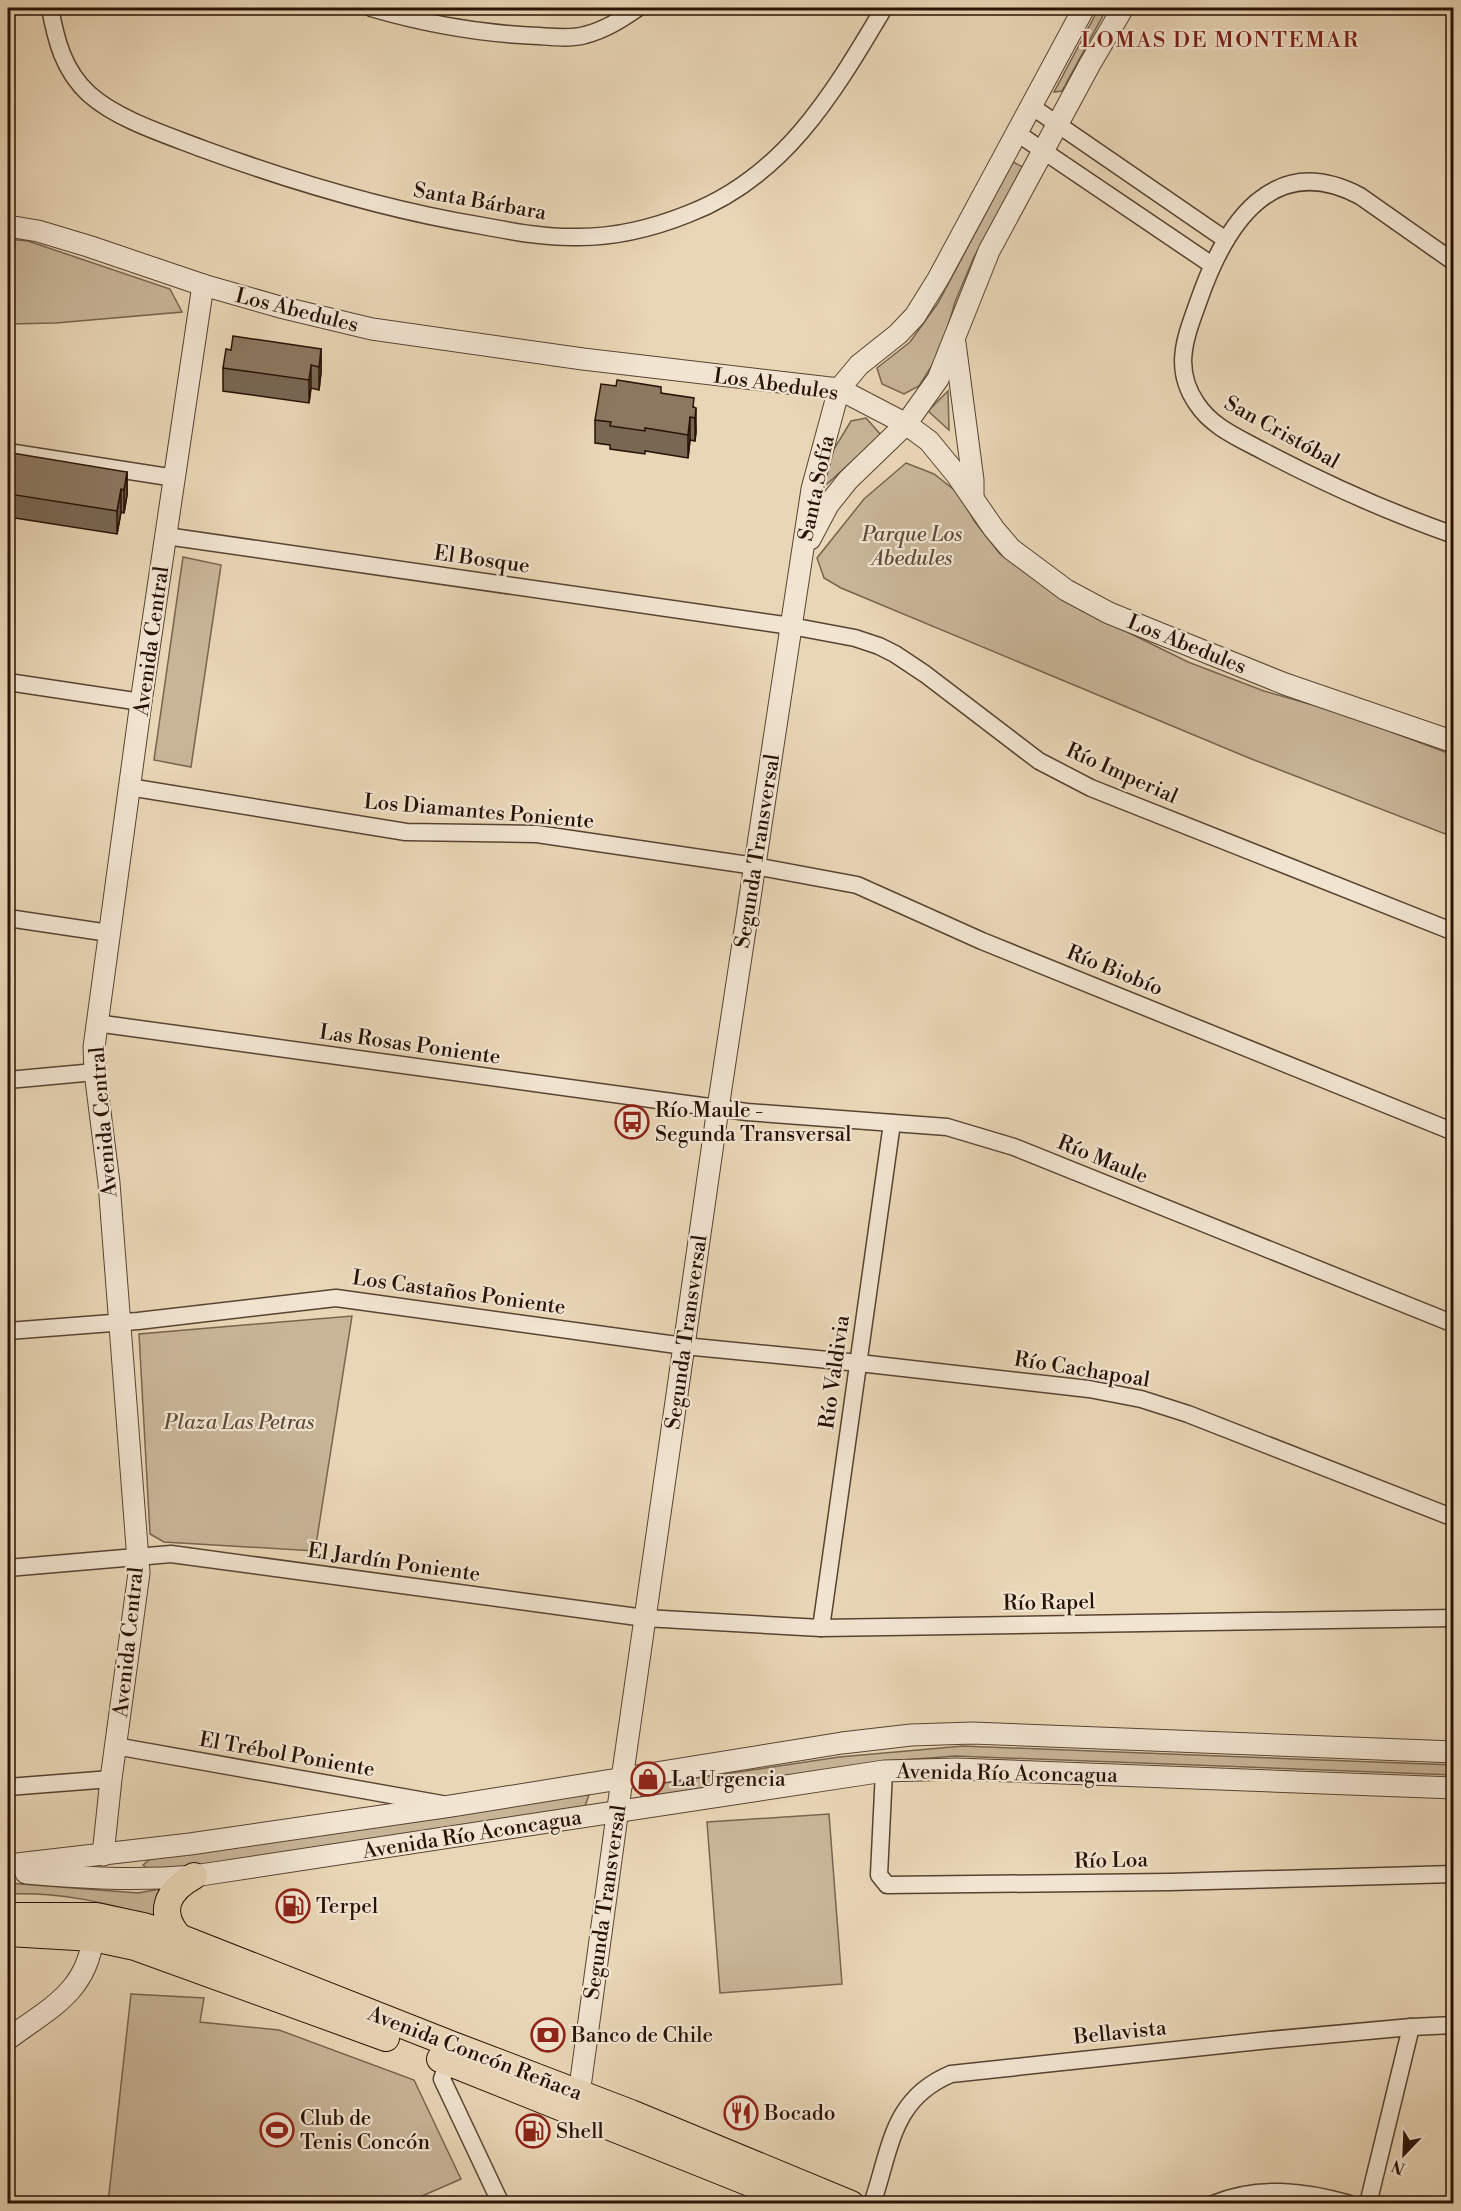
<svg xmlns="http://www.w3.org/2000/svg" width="1461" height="2211" viewBox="0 0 1461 2211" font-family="'Libre Bodoni',serif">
<rect width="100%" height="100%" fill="#e9d6b6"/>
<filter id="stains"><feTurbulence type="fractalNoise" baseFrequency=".00333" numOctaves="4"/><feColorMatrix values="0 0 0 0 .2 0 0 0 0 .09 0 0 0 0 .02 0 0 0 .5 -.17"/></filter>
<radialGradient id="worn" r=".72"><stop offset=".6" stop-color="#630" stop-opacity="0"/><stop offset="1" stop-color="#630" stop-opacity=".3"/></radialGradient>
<g fill="#c8b598" stroke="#78644e" stroke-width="1.5">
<polygon points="1099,8 1107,8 1062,91 1054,92"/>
<polygon points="1013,162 1023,167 974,257 955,302 941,351 919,386 904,394 882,384 877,368 910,342 938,303"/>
<polygon points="8,239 28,241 170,289 182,312 56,323 8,324"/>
<polygon points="948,391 949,430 928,411"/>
<polygon points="866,418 881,435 827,484 821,485 831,454 851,421"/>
<polygon points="906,463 934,474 958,493 975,522 1000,554 1054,591 1105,621 1188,662 1264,691 1341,713 1453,755 1453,837 1249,758 841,588 824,578 817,558 864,499"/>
<polygon points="183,557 221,565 191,767 154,760"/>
<polygon points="352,1316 315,1551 164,1542 150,1534 139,1334"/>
<polygon points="963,1746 1454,1765 1453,1775 955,1756 877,1762 639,1802 644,1786 839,1757"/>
<polygon points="589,1795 585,1806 187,1870 147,1868 143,1865 154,1856 521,1801"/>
<polygon points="829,1814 842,1984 720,1993 707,1822"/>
<path d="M 8,1883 L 138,1893 L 160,1889 L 154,1909 L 154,1917 C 105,1902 60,1892 8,1894 Z"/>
<polygon points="131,1994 204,1998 200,2022 279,2030 414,2080 461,2179 406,2203 108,2203"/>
</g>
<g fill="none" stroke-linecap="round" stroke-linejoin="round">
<g stroke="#584331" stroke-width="19">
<g id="minor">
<path d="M 50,8 C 56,40 63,70 89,94 C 118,120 167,135 203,149 C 296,183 386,210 483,226 C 515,232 547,238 579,237 C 617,237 653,228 688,214 C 785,177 834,92 884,8"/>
<path d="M 371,8 C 426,24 482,34 539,36 C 554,37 572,39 585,35 C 605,30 622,19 638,8"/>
<polyline points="1031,106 1226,240"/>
<polyline points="1017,133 1212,265"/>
<path d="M 1454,262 L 1360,196 C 1273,150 1226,224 1200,297 C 1187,334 1171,367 1197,404 C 1212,427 1239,438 1263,451 C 1324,483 1388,512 1454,535"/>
<polyline points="8,452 175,478"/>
<polyline points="166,536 791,626 855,638 879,646 895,654 925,674 1039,761 1091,788 1454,932"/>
<polyline points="8,682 141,702"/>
<polyline points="129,787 406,832 537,834 755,866 857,885 982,941 1454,1132"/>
<polyline points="8,918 109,933"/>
<polyline points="96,1023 687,1104 747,1112 947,1127 1014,1147 1454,1324"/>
<polyline points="8,1080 95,1072"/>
<polyline points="8,1331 138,1321 336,1298 684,1346 859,1363 1089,1389 1141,1399 1188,1414 1454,1518"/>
<polyline points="8,1568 171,1554 645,1618 821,1628 1454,1618"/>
<polyline points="821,1628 892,1123"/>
<polyline points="115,1746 442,1804"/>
<polyline points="884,1771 879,1875 887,1885 1170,1882 1454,1874"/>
<polyline points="8,1787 111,1779"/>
<polyline points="450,2055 442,2079 501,2204"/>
<path d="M 872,2204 C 891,2149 891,2099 951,2074 L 1269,2040 L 1411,2027 L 1454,2025"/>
<path d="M 1213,2204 C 1258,2185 1305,2191 1350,2204"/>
<polyline points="1368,2204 1411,2027"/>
</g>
</g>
<g stroke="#584331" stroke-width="23">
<g id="tertiary">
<polyline points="8,226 38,231 88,246 203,285 280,307 372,329 583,359 839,389 906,424 929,441 956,474 994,529 1011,549 1066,590 1109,613 1285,684 1454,742"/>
<polyline points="955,343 973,480 973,497"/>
<polyline points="810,539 828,505 848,480 906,424 938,379 989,251 1090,64 1123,8"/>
<polyline points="103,1855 111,1779 139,1573 109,1183 95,1072 94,1047 141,702 203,285"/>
<polyline points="8,1865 190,1844 451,1806 842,1743 911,1735 972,1733 1454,1752"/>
<path d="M 26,1873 C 84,1878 135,1881 194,1876 L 884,1771 L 957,1769 L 1454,1788"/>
<path d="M 8,2039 C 48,2009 86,1993 93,1938"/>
<polyline points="577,2109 622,1779 718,1108 812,489 839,389 859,365 898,334 915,316 938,279 1084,8"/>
</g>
</g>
<g stroke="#281205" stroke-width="28">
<g id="primary">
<polyline points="8,1916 96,1916 143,1926 179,1937 453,2045 631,2113 851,2204"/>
<polyline points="8,1933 93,1938 135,1947 386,2038"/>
<path d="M 179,1937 C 157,1912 167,1891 194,1876"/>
<polyline points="440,2059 802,2204"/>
</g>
</g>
<use href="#minor" stroke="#f1e4d0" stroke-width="16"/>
<use href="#tertiary" stroke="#f1e4d0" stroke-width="21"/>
<use href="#primary" stroke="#e9d6b6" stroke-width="26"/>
</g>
<g fill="#786753" stroke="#281205" stroke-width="1.5">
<polygon points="321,349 321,372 319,390 311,388 309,403 223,391 223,368 231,350"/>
<polygon points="616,386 661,393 694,407 696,431 695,441 690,440 688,458 645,451 645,454 610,449 610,445 595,443 595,420"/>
<polygon points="127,472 127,495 124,513 121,512 117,534 9,517 8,474"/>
</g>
<g fill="#625444" stroke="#281205" stroke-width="1.5">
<polygon points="321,349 321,372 319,390 319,367"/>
<polygon points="311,365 311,388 309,403 309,380"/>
<polygon points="696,408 696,431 695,441 695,418"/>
<polygon points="690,417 690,440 688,458 688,435"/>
<polygon points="127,472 127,495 124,513 124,490"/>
<polygon points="121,489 121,512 117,534 117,511"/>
</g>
<g fill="#8c7861" stroke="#281205" stroke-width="1.5">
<polygon points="233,336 321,349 319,367 311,365 309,380 223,368 226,349 231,350"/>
<polygon points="617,380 661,387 661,393 694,398 693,407 696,408 695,418 690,417 688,435 645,428 645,431 610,426 611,422 595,420 601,384 616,386"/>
<polygon points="12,453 127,472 124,490 121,489 117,511 9,494 12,475 8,474"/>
</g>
<defs>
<g id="bus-ring" transform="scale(1.725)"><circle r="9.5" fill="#f1e4d0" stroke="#8f2418" stroke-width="1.5"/><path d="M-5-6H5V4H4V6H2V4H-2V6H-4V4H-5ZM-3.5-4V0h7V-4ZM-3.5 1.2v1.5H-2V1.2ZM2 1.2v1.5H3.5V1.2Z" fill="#8f2418"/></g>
<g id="shop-ring" transform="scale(1.725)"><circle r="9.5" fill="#f1e4d0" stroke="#8f2418" stroke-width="1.5"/><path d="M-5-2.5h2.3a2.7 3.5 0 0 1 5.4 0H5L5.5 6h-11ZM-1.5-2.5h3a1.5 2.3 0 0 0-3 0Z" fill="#8f2418"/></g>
<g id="fuel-ring" transform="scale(1.725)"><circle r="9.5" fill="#f1e4d0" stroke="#8f2418" stroke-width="1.5"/><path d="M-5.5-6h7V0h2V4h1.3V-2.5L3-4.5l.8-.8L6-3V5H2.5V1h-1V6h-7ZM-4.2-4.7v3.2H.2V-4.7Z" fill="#8f2418"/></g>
<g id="bank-ring" transform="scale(1.725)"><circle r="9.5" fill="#f1e4d0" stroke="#8f2418" stroke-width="1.5"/><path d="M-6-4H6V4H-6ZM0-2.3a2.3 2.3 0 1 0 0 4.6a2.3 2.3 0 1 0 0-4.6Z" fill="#8f2418"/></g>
<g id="restaurant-ring" transform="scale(1.725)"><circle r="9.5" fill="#f1e4d0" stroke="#8f2418" stroke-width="1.5"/><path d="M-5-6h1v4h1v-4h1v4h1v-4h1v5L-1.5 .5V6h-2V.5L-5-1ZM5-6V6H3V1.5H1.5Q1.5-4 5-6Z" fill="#8f2418"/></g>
<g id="stadium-ring" transform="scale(1.725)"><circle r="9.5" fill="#f1e4d0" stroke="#8f2418" stroke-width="1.5"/><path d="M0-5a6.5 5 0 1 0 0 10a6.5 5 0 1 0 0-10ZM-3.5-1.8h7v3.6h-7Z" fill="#8f2418"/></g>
</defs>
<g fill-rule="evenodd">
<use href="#bus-ring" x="632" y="1122"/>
<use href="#shop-ring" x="648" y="1779"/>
<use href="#fuel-ring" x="293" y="1906"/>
<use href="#bank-ring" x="548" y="2035"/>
<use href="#restaurant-ring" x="741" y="2113"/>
<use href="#stadium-ring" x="277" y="2130"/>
<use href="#fuel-ring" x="533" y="2131"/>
</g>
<g text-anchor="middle" stroke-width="4.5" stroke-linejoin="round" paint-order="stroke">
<g font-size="21" fill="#281205" stroke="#f1e4d0">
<text transform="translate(480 201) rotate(10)" y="7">Santa Bárbara</text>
<text transform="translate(297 310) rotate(14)" y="7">Los Abedules</text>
<text transform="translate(776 384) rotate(8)" y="7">Los Abedules</text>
<text transform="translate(1282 432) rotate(29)" y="7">San Cristóbal</text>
<text transform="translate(816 488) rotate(-78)" y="7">Santa Sofía</text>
<text transform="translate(482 559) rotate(8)" y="7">El Bosque</text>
<text transform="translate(151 641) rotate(-82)" y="7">Avenida Central</text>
<text transform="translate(1187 644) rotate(22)" y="7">Los Abedules</text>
<text transform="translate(1122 773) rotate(24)" y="7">Río Imperial</text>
<text transform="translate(479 811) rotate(5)" y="7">Los Diamantes Poniente</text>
<text transform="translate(757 851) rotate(-81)" y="7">Segunda Transversal</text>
<text transform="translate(1115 970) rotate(22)" y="7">Río Biobío</text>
<text transform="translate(410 1044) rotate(8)" y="7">Las Rosas Poniente</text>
<text transform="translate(103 1122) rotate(-95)" y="7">Avenida Central</text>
<text transform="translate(1103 1159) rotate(22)" y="7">Río Maule</text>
<text transform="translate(459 1292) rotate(8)" y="7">Los Castaños Poniente</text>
<text transform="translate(686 1332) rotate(-82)" y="7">Segunda Transversal</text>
<text transform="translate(1082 1369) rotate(9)" y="7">Río Cachapoal</text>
<text transform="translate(834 1372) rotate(-82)" y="7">Río Valdivia</text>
<text transform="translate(394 1562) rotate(8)" y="7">El Jardín Poniente</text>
<text transform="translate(1049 1602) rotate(-1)" y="7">Río Rapel</text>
<text transform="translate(128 1642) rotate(-84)" y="7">Avenida Central</text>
<text transform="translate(287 1754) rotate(10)" y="7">El Trébol Poniente</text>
<text transform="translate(1007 1773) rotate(1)" y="7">Avenida Río Aconcagua</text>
<text transform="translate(472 1834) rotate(-9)" y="7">Avenida Río Aconcagua</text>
<text transform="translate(1111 1860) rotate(-1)" y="7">Río Loa</text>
<text transform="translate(605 1902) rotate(-82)" y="7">Segunda Transversal</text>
<text transform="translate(1120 2032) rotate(-6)" y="7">Bellavista</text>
<text transform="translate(475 2053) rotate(21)" y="7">Avenida Concón Reñaca</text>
</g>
<g font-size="21" font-style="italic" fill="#604b38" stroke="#f1e4d0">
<text x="912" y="541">Parque Los<tspan x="912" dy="24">Abedules</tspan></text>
<text x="239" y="1429">Plaza Las Petras</text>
</g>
<g font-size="21" fill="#281205" stroke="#f1e4d0" text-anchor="start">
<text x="655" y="1117">Río Maule -<tspan x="655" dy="24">Segunda Transversal</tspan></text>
<text x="671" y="1786">La Urgencia</text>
<text x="316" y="1913">Terpel</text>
<text x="571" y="2042">Banco de Chile</text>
<text x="764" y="2120">Bocado</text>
<text x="300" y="2125">Club de<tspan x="300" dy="24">Tenis Concón</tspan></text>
<text x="556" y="2138">Shell</text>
</g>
<g font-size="22" letter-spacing="1.5" fill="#7a1f14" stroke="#f1e4d0">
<text x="1220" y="47">LOMAS DE MONTEMAR</text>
</g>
</g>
<rect width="1461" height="2211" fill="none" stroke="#e9d6b6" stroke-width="30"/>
<rect x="9" y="9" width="1443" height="2193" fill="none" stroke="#281205" stroke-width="3"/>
<rect x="15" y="15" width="1431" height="2181" fill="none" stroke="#281205" stroke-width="1.5"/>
<g transform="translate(1404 2154) rotate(203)" stroke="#f1e4d0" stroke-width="4.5" paint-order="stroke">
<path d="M0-4.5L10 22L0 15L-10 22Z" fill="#281205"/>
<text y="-9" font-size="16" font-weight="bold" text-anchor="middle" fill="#281205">N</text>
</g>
<rect width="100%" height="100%" filter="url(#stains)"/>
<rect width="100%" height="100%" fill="url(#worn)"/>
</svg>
